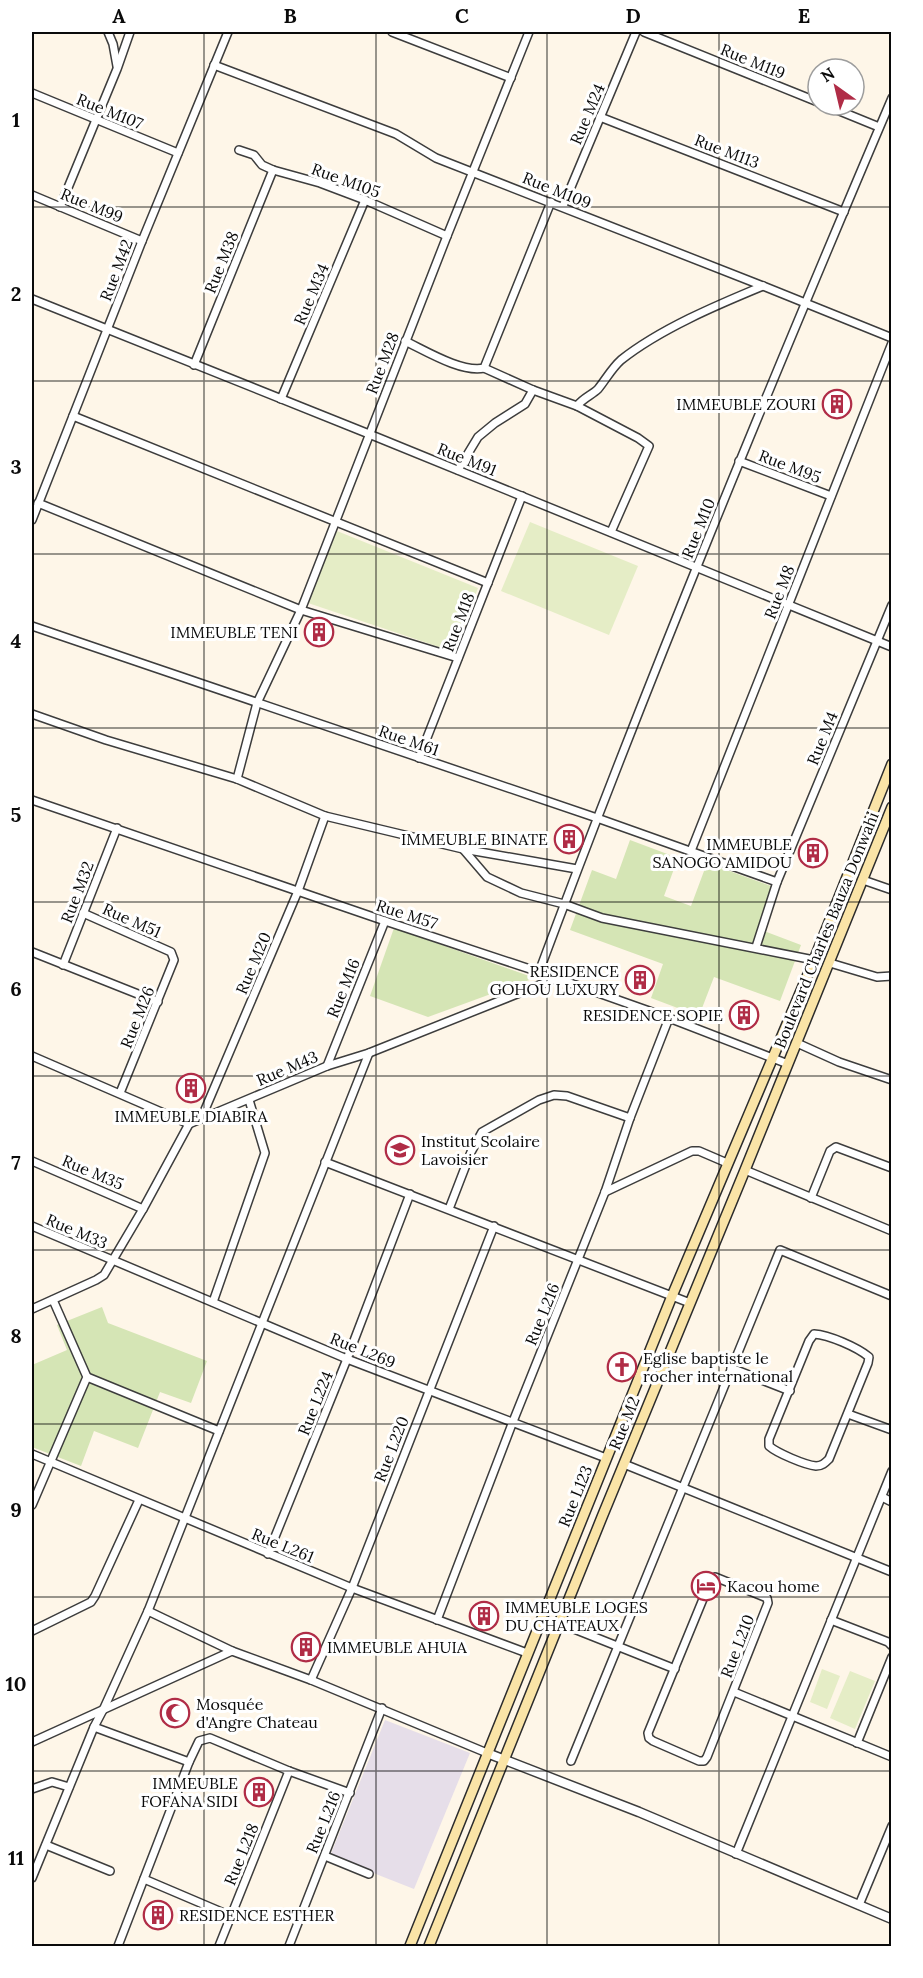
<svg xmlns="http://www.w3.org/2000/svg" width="923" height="1978" viewBox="0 0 923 1978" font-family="Lora,serif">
<rect width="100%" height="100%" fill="#fef6e8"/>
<polygon fill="#e6dee9" points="385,1720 470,1753 414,1889 330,1856"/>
<g fill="#d5e5b5">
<polygon points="630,840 678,858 664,896 691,906 707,863 779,889 764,931 801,945 780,1001 714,977 699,1016 651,998 663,964 570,930 592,870 616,879"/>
<polygon points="394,928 535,978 428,1017 370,996"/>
<polygon points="102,1307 108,1323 207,1361 191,1403 160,1392 138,1448 94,1431 81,1466 32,1447 32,1365 67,1350 57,1325"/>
</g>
<g fill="#e5edc6">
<polygon points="530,522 638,566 609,635 501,591"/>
<polygon points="337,531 478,588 454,652 308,603"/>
<polygon points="822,1669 840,1676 827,1709 810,1702"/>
<polygon points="850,1671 875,1681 855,1729 830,1718"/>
</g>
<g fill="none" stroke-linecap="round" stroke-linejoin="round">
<g stroke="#3d3d3d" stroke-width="10">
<g id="minor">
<polyline points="108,32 113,44 117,66"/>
<polyline points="392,32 511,78"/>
<polyline points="644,32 818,102"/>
<polyline points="214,65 396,134 436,158 763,286 892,338"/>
<polyline points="32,93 178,153"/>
<polyline points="825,105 879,127"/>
<polyline points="600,117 844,212"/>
<polyline points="239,150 254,155 262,165 273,170 320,183 365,200 447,236"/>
<polyline points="32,195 142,241"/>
<polyline points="563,206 636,32"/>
<polyline points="60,207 117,69 130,32"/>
<polyline points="32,299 369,434 892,647"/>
<path d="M 405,341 C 426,351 462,373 484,368 L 551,202"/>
<polyline points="194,365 273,170"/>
<path d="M 484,368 L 533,390 L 577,406 C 583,398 592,395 598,389 C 606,379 612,368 621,360 C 660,329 717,305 763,286"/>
<polyline points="281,399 365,200"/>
<polyline points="577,406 638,438 649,446 611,532"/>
<polyline points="73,416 488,583"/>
<polyline points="739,461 831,496"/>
<polyline points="458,470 478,437 495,423 525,404 533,390"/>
<polyline points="38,503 301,610 458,658"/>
<polyline points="32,520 142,241 228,32"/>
<polyline points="32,626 597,818 777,882"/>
<polyline points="32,714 106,740 237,779 325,816 463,849 577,869"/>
<polyline points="419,758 522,496"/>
<polyline points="237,779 257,703 301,610 447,236 529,32"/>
<polyline points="32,800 385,921 539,972 669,1018 788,1064"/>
<polyline points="463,849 487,877 521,893 564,904 602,918 814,960"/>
<polyline points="691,851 892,343"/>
<polyline points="863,880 892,890"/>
<polyline points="83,913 171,952 174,960 120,1093"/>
<polyline points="756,947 777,882 892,605"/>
<polyline points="32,952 158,1002"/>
<polyline points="830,963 877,977 892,976"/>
<polyline points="63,965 117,828"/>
<path d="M 539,972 C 649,677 769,387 892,98"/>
<polyline points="797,1043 839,1062 892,1080"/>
<polyline points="32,1056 189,1124 327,1066 369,1053 557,978"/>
<polyline points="327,1066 385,921"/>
<polyline points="201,1119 298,891 325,816"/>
<polyline points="32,1161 143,1209"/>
<polyline points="325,1162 690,1303"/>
<polyline points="745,1170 892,1231"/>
<polyline points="605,1192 692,1151 699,1151 727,1163"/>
<polyline points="811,1198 830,1151 836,1147 892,1168"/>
<polyline points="449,1209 471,1152 482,1132 539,1100 554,1095 567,1096 630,1118"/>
<polyline points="32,1226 347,1359 606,1458"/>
<polyline points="213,1302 265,1153 249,1100"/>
<polyline points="32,1309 96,1280 104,1275 143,1209 189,1124"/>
<path d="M 814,1334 C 829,1335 857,1347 869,1357 L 868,1363 L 829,1459 C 825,1463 822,1466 816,1466 C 805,1465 777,1453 769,1446 L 769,1439 L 809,1341 Z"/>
<polyline points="731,1368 790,1391"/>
<polyline points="87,1377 219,1431"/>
<polyline points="848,1414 892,1430"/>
<polyline points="32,1454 352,1588 527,1653"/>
<polyline points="624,1464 892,1572"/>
<polyline points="882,1497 892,1502"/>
<polyline points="32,1505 87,1377 53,1300"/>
<polyline points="268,1554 347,1359 410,1194"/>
<polygon points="715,1577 767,1598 768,1603 707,1757 704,1761 699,1761 653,1741 649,1738 648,1733 710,1582"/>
<polyline points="148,1611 232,1651"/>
<polyline points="437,1620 512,1424 605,1192 630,1118 669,1018"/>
<polyline points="831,1620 888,1642 892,1646"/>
<polyline points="559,1623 675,1669"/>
<polyline points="32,1631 91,1602 95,1596 139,1500"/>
<polyline points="311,1680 352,1588 494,1226"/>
<polyline points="734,1692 892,1757"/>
<polyline points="94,1727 189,1762"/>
<polyline points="32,1742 232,1651 311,1680 487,1753"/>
<polyline points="857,1743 892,1657"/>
<polyline points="571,1761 780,1250 892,1296"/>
<polyline points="32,1789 52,1782 69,1787"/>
<polyline points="46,1845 110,1871"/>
<polyline points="736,1854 892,1471"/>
<polyline points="325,1856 369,1874"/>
<polyline points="32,1878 94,1727 104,1708 148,1611 369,1053"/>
<polyline points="144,1879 231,1916"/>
<polyline points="859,1905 892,1826"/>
<polyline points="118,1946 189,1762 199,1741 210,1738 289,1771 350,1793"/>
<polyline points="219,1946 289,1771"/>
<polyline points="289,1946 382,1708"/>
</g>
</g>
<g stroke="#3d3d3d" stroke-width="11">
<polyline id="tertiary" points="487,1753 639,1812 892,1919"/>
</g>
<g stroke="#2c2c2c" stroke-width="12">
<g id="secondary">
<polyline points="410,1946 672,1296 814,960 892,764"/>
<polyline points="429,1946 602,1517 745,1170 892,807"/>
</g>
</g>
<use href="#minor" stroke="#fff" stroke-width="7"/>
<use href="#tertiary" stroke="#fff" stroke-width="8"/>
<use href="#secondary" stroke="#fae4a7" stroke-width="9"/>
</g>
<path fill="none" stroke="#0a0a0a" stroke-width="1.5" stroke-opacity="0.55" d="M 204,32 L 204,1946M 376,32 L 376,1946M 547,32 L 547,1946M 719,32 L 719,1946M 32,207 L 892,207M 32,381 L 892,381M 32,554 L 892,554M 32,728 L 892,728M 32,902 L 892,902M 32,1076 L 892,1076M 32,1250 L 892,1250M 32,1424 L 892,1424M 32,1597 L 892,1597M 32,1771 L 892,1771"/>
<defs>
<g id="building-ring" transform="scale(1.5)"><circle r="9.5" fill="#fff" stroke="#b02c46" stroke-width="1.5"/><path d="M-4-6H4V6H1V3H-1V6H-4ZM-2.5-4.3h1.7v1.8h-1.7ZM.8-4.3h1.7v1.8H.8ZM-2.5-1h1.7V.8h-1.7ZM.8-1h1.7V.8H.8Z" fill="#b02c46"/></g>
<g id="school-ring" transform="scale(1.5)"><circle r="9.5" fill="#fff" stroke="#b02c46" stroke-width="1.5"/><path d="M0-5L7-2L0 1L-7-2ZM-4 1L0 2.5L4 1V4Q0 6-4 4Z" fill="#b02c46"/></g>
<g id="church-ring" transform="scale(1.5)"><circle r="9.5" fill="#fff" stroke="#b02c46" stroke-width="1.5"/><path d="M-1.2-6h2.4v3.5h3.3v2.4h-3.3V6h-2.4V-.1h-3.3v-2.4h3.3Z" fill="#b02c46"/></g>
<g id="hotel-ring" transform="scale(1.5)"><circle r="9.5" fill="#fff" stroke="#b02c46" stroke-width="1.5"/><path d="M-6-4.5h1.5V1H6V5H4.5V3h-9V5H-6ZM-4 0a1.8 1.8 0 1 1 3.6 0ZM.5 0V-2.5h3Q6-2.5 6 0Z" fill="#b02c46"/></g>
<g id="mosque-ring" transform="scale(1.5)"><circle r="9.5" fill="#fff" stroke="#b02c46" stroke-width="1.5"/><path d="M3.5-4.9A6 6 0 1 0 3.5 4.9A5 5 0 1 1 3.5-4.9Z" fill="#b02c46"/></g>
</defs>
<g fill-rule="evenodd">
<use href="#building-ring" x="837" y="404"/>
<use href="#building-ring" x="319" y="632"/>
<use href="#building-ring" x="569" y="839"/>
<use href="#building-ring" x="813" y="853"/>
<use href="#building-ring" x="640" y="980"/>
<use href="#building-ring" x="744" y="1015"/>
<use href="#building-ring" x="191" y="1088"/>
<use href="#school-ring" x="400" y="1150"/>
<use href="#church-ring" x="622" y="1367"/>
<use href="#hotel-ring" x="706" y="1586"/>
<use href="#building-ring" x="484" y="1616"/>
<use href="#building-ring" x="306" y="1647"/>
<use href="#mosque-ring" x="175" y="1713"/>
<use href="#building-ring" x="259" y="1792"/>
<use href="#building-ring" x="158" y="1915"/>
</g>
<g text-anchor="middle" stroke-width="6" stroke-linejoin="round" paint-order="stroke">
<g font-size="16" fill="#0a0a0a" stroke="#fff">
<text transform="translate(753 61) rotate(22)" y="6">Rue M119</text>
<text transform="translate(110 111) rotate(22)" y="6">Rue M107</text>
<text transform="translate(587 114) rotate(-67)" y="6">Rue M24</text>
<text transform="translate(727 151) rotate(21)" y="6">Rue M113</text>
<text transform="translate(346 180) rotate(20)" y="6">Rue M105</text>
<text transform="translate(557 190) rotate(22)" y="6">Rue M109</text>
<text transform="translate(92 205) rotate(22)" y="6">Rue M99</text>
<text transform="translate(221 262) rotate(-68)" y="6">Rue M38</text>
<text transform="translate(116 270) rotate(-69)" y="6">Rue M42</text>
<text transform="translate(311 294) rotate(-67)" y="6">Rue M34</text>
<text transform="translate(382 363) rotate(-69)" y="6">Rue M28</text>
<text transform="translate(467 459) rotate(22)" y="6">Rue M91</text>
<text transform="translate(790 466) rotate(21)" y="6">Rue M95</text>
<text transform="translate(698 528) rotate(-68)" y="6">Rue M10</text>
<text transform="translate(779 592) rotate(-69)" y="6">Rue M8</text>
<text transform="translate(458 622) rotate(-69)" y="6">Rue M18</text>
<text transform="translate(822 738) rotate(-68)" y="6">Rue M4</text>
<text transform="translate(409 740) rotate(19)" y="6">Rue M61</text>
<text transform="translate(77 892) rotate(-69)" y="6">Rue M32</text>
<text transform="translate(407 914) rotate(18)" y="6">Rue M57</text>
<text transform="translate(132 920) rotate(24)" y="6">Rue M51</text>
<text transform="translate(826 930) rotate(-68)" y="6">Boulevard Charles Bauza Donwahi</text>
<text transform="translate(253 963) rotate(-67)" y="6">Rue M20</text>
<text transform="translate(343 988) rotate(-68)" y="6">Rue M16</text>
<text transform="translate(137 1017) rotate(-68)" y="6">Rue M26</text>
<text transform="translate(287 1068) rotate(-23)" y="6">Rue M43</text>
<text transform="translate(93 1172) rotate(23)" y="6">Rue M35</text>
<text transform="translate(77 1231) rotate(23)" y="6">Rue M33</text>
<text transform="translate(542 1314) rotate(-68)" y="6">Rue L216</text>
<text transform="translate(363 1350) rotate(22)" y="6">Rue L269</text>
<text transform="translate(315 1403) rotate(-68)" y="6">Rue L224</text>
<text transform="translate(624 1423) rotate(-68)" y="6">Rue M2</text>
<text transform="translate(391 1449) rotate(-69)" y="6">Rue L220</text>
<text transform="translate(575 1496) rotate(-68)" y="6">Rue L123</text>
<text transform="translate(283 1545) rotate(22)" y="6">Rue L261</text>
<text transform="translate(737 1646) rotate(-69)" y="6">Rue L210</text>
<text transform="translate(323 1822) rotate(-68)" y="6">Rue L216</text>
<text transform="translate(241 1854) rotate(-68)" y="6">Rue L218</text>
</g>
<g font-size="16" fill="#0a0a0a" stroke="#fff" text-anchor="end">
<text x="816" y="410">IMMEUBLE ZOURI</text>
<text x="298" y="638">IMMEUBLE TENI</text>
<text x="548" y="845">IMMEUBLE BINATE</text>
<text x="792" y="850">IMMEUBLE<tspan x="792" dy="18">SANOGO AMIDOU</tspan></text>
<text x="619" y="977">RESIDENCE<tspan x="619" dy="18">GOHOU LUXURY</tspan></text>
<text x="723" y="1021">RESIDENCE SOPIE</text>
<text x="191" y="1122" text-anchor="middle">IMMEUBLE DIABIRA</text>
<text x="421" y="1147" text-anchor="start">Institut Scolaire<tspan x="421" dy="18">Lavoisier</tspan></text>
<text x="643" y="1364" text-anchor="start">Eglise baptiste le<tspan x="643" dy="18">rocher international</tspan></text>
<text x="727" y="1592" text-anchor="start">Kacou home</text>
<text x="505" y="1613" text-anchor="start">IMMEUBLE LOGES<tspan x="505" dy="18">DU CHATEAUX</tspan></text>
<text x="327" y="1653" text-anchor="start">IMMEUBLE AHUIA</text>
<text x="196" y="1710" text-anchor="start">Mosquée<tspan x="196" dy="18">d'Angre Chateau</tspan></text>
<text x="238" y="1789">IMMEUBLE<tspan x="238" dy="18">FOFANA SIDI</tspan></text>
<text x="179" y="1921" text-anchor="start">RESIDENCE ESTHER</text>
</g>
</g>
<rect width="923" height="1978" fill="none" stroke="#ffffff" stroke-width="66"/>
<g transform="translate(836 87) rotate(326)"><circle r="28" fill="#ffffff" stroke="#9d9d9d" stroke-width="1.5"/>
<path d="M0-4.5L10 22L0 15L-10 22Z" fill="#b02c46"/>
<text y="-9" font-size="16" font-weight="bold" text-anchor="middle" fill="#0a0a0a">N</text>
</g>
<rect x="33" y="33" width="857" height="1912" fill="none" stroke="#0a0a0a" stroke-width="2"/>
<g font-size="20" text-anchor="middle" font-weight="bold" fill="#0a0a0a">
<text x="119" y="23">A</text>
<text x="290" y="23">B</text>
<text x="462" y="23">C</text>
<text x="633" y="23">D</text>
<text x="804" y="23">E</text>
<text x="16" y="127">1</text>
<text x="16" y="301">2</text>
<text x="16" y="474">3</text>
<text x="16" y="648">4</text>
<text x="16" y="822">5</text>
<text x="16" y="996">6</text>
<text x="16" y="1170">7</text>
<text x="16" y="1343">8</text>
<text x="16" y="1517">9</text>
<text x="16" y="1691">10</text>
<text x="16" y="1865">11</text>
</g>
</svg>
